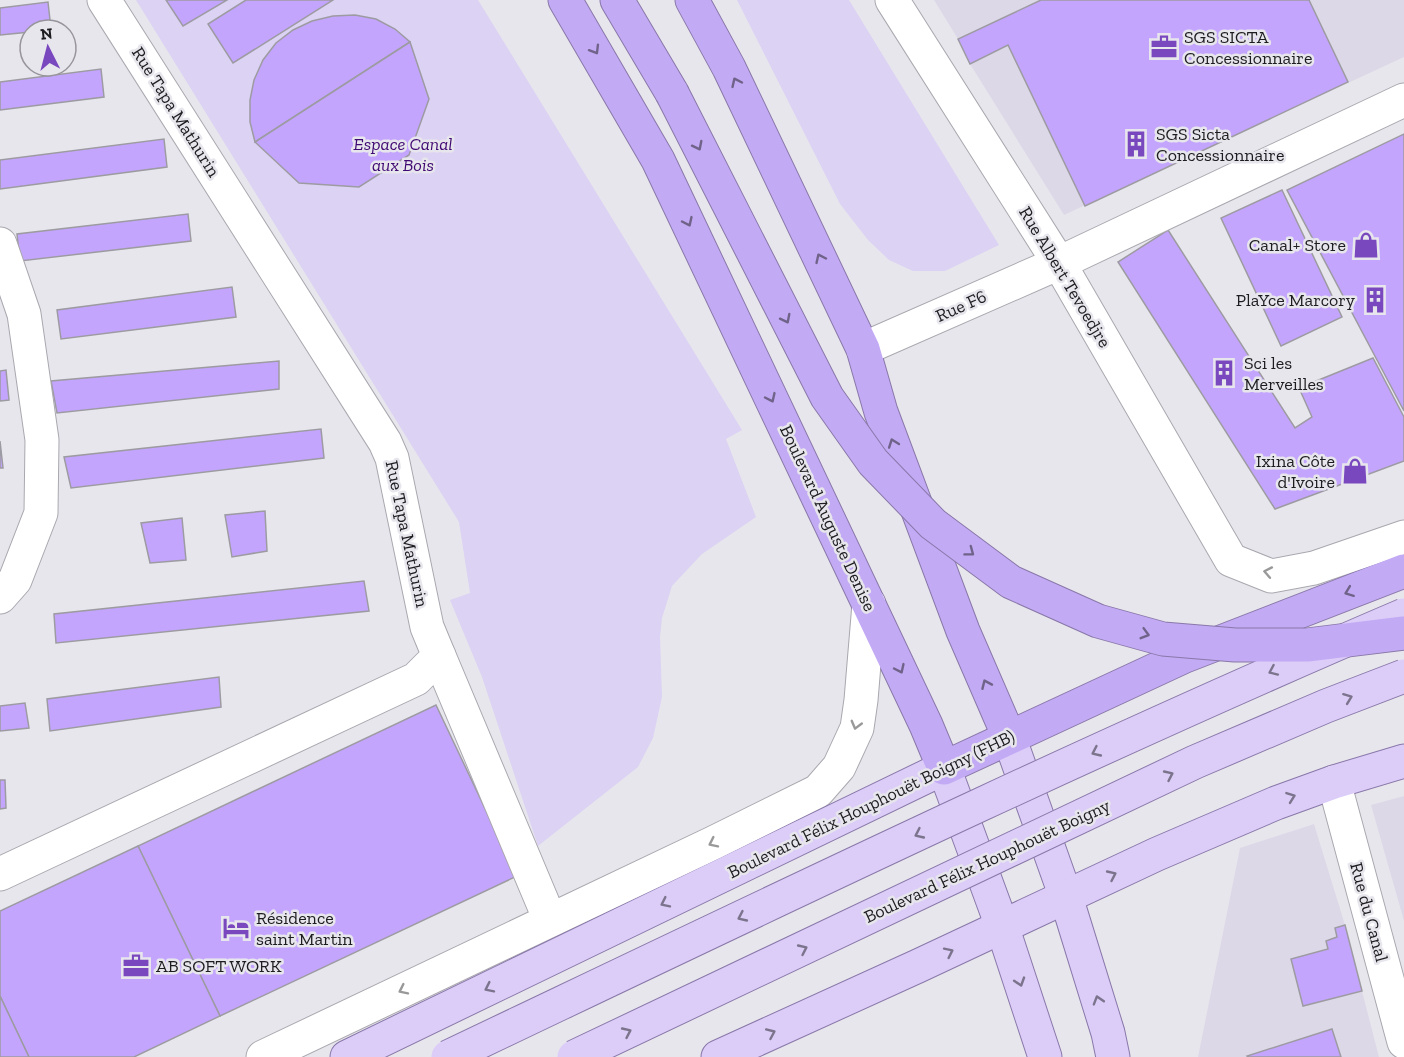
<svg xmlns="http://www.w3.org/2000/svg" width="1404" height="1057" viewBox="0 0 1404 1057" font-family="'Zilla Slab',serif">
<rect width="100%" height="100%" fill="#e8e6ed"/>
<g fill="#ddd8e7">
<polygon points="934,0 1404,0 1404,57 1064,215 970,64 958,39"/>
<polygon points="1404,796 1404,921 1371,805"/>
<polygon points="1314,824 1345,925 1379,1057 1198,1057 1240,848"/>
</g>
<g fill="#dcd2f3">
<polygon points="136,0 478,0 742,430 726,439 756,517 702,554 672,586 662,618 660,637 662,697 653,738 638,767 538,846 482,677 450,600 470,593 459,522"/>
<polygon points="737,0 849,0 999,245 945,271 913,271 889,260 868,240 840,204"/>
</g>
<g fill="#c4a5fe" stroke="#9d9ba2" stroke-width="1.5">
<polygon points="166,0 227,0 183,26"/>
<polygon points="246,0 333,0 233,63 208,24"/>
<polygon points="1041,0 1309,0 1348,82 1085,206 1008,45 970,64 958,39"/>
<polygon points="48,2 51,29 30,30 30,32 0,35 0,8"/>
<polygon points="355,15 376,19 395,29 410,42 255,142 250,122 250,100 254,80 263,60 276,43 293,30 312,21 333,16"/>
<polygon points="410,42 429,99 409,155 359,187 299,183 255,142"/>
<polygon points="101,69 104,97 0,110 0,82"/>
<polygon points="1404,134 1404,411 1287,190"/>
<polygon points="164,139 167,167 0,189 0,160"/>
<polygon points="1282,190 1342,317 1281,346 1221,218"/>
<polygon points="188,214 191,241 20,261 17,234"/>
<polygon points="1168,230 1295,428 1312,417 1299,388 1373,358 1404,417 1404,461 1275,509 1118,262"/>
<polygon points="232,287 236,317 61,339 57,310"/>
<polygon points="279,361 279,389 57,413 51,381"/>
<polygon points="6,370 9,400 0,401 0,371"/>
<polygon points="321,429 324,458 71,488 64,457"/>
<polygon points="0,441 3,468 0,468"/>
<polygon points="265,511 267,551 232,557 225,515"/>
<polygon points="182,518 186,560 150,563 141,523"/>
<polygon points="364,581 369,611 56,643 54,614"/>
<polygon points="219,677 221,707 50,731 47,699"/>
<polygon points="25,703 29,728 0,731 0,706"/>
<polygon points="436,705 517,876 220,1016 138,846"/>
<polygon points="0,780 5,780 6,808 0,809"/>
<polygon points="138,846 220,1016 134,1057 29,1057 0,996 0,911"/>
<polygon points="1345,925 1362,991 1303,1006 1291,959 1328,949 1326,941 1337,937 1335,928"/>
<polygon points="0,996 29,1057 0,1057"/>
<polygon points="1332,1029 1341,1057 1248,1057 1247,1056"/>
</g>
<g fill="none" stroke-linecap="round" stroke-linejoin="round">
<g stroke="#aaa8af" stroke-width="35">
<g id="minor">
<polyline points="892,0 1059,263 1231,560 1271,576 1314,568 1404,537"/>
<polyline points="0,244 24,314 42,440 41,513 15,580 0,597"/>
<polyline points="863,349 1059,263 1404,100"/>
<polyline points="439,656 550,920"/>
<polyline points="1334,782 1404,1042"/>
<polyline points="0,874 416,679 439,656 427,627 392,458 385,442 104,0"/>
<polyline points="263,1057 713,843 818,791 839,767 857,728 861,700 869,604"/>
</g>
</g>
<g stroke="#8978a9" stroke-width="35">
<g id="major">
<polyline points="1009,737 1066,897 1108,1033 1113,1057"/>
<polyline points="347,1057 944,768 1002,926 1045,1057"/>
<polyline points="718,1057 918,966 1157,854 1276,803 1334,782 1404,761"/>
</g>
</g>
<g stroke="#8978a9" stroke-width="35">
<g id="highway">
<polyline points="565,0 658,160 926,725 944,768 1185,656 1404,571"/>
<polyline points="617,0 672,93"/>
<polyline points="692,0 729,68 863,349 881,412 963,631 1009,737"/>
</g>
</g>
<use href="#minor" stroke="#fff" stroke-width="33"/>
<use href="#major" stroke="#dbccf8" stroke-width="33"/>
<use href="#highway" stroke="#c3aaf4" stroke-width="33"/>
<g stroke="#8978a9" stroke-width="35" stroke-linecap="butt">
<g id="major-bridge">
<path d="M 448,1057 C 765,906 1081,753 1404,615"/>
<polyline points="574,1057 1195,762 1326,706 1404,676"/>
</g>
</g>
<g stroke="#8978a9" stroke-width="35" stroke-linecap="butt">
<polyline id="highway-bridge" points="672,93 827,397 873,462 933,524 1011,582 1098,621 1163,639 1235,645 1307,645 1404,633"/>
</g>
<use href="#major-bridge" stroke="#dbccf8" stroke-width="33"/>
<use href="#highway-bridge" stroke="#c3aaf4" stroke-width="33"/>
</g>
<defs><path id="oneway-chevron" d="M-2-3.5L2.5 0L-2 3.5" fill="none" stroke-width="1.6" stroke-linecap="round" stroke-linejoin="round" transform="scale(1.5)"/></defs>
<g stroke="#70638a">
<use href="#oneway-chevron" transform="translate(595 50) rotate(59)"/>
<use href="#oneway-chevron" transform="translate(736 82) rotate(-115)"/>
<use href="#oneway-chevron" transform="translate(698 146) rotate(63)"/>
<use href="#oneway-chevron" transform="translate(688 222) rotate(65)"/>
<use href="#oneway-chevron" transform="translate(820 258) rotate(-115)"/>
<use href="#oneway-chevron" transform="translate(786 319) rotate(63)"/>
<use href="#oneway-chevron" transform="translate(771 398) rotate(65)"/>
<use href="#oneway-chevron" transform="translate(893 443) rotate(-110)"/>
<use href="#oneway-chevron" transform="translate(970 552) rotate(37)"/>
<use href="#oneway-chevron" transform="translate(1349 592) rotate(159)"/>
<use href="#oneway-chevron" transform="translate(1145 634) rotate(16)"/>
<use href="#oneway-chevron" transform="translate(900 669) rotate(65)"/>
<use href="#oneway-chevron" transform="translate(986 684) rotate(-114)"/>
</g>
<g stroke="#99999a">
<use href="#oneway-chevron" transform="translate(1268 572) rotate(-169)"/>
<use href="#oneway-chevron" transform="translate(856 725) rotate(105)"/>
<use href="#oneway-chevron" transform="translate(713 843) rotate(154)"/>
<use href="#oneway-chevron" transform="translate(403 990) rotate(154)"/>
</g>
<g stroke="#7c748c">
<use href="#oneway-chevron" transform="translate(1273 671) rotate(156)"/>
<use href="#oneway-chevron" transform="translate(1348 698) rotate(-21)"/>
<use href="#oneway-chevron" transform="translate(1096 752) rotate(155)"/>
<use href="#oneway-chevron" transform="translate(1169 775) rotate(-25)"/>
<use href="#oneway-chevron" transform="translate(1291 797) rotate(-20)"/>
<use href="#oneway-chevron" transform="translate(919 834) rotate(155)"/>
<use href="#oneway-chevron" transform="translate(1112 875) rotate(-25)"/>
<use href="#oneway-chevron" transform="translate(665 903) rotate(154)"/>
<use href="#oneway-chevron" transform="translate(742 917) rotate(155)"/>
<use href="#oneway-chevron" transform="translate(803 949) rotate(-25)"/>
<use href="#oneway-chevron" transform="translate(949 952) rotate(-26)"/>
<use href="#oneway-chevron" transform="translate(1020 982) rotate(72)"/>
<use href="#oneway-chevron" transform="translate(489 988) rotate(154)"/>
<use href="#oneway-chevron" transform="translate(1098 1000) rotate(-107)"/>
<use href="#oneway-chevron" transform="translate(627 1032) rotate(-25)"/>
<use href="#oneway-chevron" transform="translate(771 1033) rotate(-24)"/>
</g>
<defs>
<g id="office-bare" transform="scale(2.07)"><path d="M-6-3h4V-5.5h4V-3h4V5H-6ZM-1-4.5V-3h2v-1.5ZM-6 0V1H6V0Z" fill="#7947be" stroke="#e8e6ed" stroke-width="2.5" paint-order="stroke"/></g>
<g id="building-bare" transform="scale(2.07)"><path d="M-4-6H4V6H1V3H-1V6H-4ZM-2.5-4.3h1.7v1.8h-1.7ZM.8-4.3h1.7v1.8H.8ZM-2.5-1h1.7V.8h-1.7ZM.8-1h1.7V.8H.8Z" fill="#7947be" stroke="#e8e6ed" stroke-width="2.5" paint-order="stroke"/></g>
<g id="shop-bare" transform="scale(2.07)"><path d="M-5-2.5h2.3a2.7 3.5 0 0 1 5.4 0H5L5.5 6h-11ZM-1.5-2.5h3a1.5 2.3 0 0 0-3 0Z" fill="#7947be" stroke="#e8e6ed" stroke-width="2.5" paint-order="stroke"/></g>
<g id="hotel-bare" transform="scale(2.07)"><path d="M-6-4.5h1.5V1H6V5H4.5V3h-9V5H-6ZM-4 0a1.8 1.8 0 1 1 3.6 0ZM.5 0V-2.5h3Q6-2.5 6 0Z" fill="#7947be" stroke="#e8e6ed" stroke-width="2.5" paint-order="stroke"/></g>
</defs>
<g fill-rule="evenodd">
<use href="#office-bare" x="1164" y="47"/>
<use href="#building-bare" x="1136" y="144"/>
<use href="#shop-bare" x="1366" y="245"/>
<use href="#building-bare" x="1375" y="300"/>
<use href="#building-bare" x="1224" y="373"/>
<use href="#shop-bare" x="1355" y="471"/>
<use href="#hotel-bare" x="236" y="928"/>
<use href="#office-bare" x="136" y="966"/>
</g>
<g text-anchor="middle" stroke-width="5" stroke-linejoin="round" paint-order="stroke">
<g font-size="18" fill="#1d1c1f" stroke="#e8e6ed" text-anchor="start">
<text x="1184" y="43">SGS SICTA<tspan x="1184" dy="21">Concessionnaire</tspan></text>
<text x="1156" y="140">SGS Sicta<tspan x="1156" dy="21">Concessionnaire</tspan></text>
<text x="1346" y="251" text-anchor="end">Canal+ Store</text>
<text x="1355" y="306" text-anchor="end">PlaYce Marcory</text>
<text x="1244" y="369">Sci les<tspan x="1244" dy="21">Merveilles</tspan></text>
<text x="1335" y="467" text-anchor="end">Ixina Côte<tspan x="1335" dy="21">d'Ivoire</tspan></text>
<text x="256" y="924">Résidence<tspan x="256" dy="21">saint Martin</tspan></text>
<text x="156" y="972">AB SOFT WORK</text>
</g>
<g font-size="18" fill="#1d1c1f" stroke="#e8e6ed">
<text transform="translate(176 112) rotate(58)" y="6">Rue Tapa Mathurin</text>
<text transform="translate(1065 277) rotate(59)" y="6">Rue Albert Tevoedjre</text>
<text transform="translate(961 306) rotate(-24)" y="6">Rue F6</text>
<text transform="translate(828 518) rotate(65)" y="6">Boulevard Auguste Denise</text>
<text transform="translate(407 534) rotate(78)" y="6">Rue Tapa Mathurin</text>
<text transform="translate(871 804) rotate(-26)" y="6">Boulevard Félix Houphouët Boigny (FHB)</text>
<text transform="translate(987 861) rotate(-25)" y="6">Boulevard Félix Houphouët Boigny</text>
<text transform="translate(1369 912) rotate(75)" y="6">Rue du Canal</text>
</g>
<g font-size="18" font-style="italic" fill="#3f0973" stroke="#e8e6ed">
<text x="403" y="150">Espace Canal<tspan x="403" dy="21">aux Bois</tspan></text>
</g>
</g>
<g transform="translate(48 48) rotate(354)"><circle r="28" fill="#e8e6ed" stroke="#97959b" stroke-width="1.5"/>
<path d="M0-4.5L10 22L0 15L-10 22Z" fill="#7947be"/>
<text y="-9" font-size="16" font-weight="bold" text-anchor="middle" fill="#1d1c1f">N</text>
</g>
</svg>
